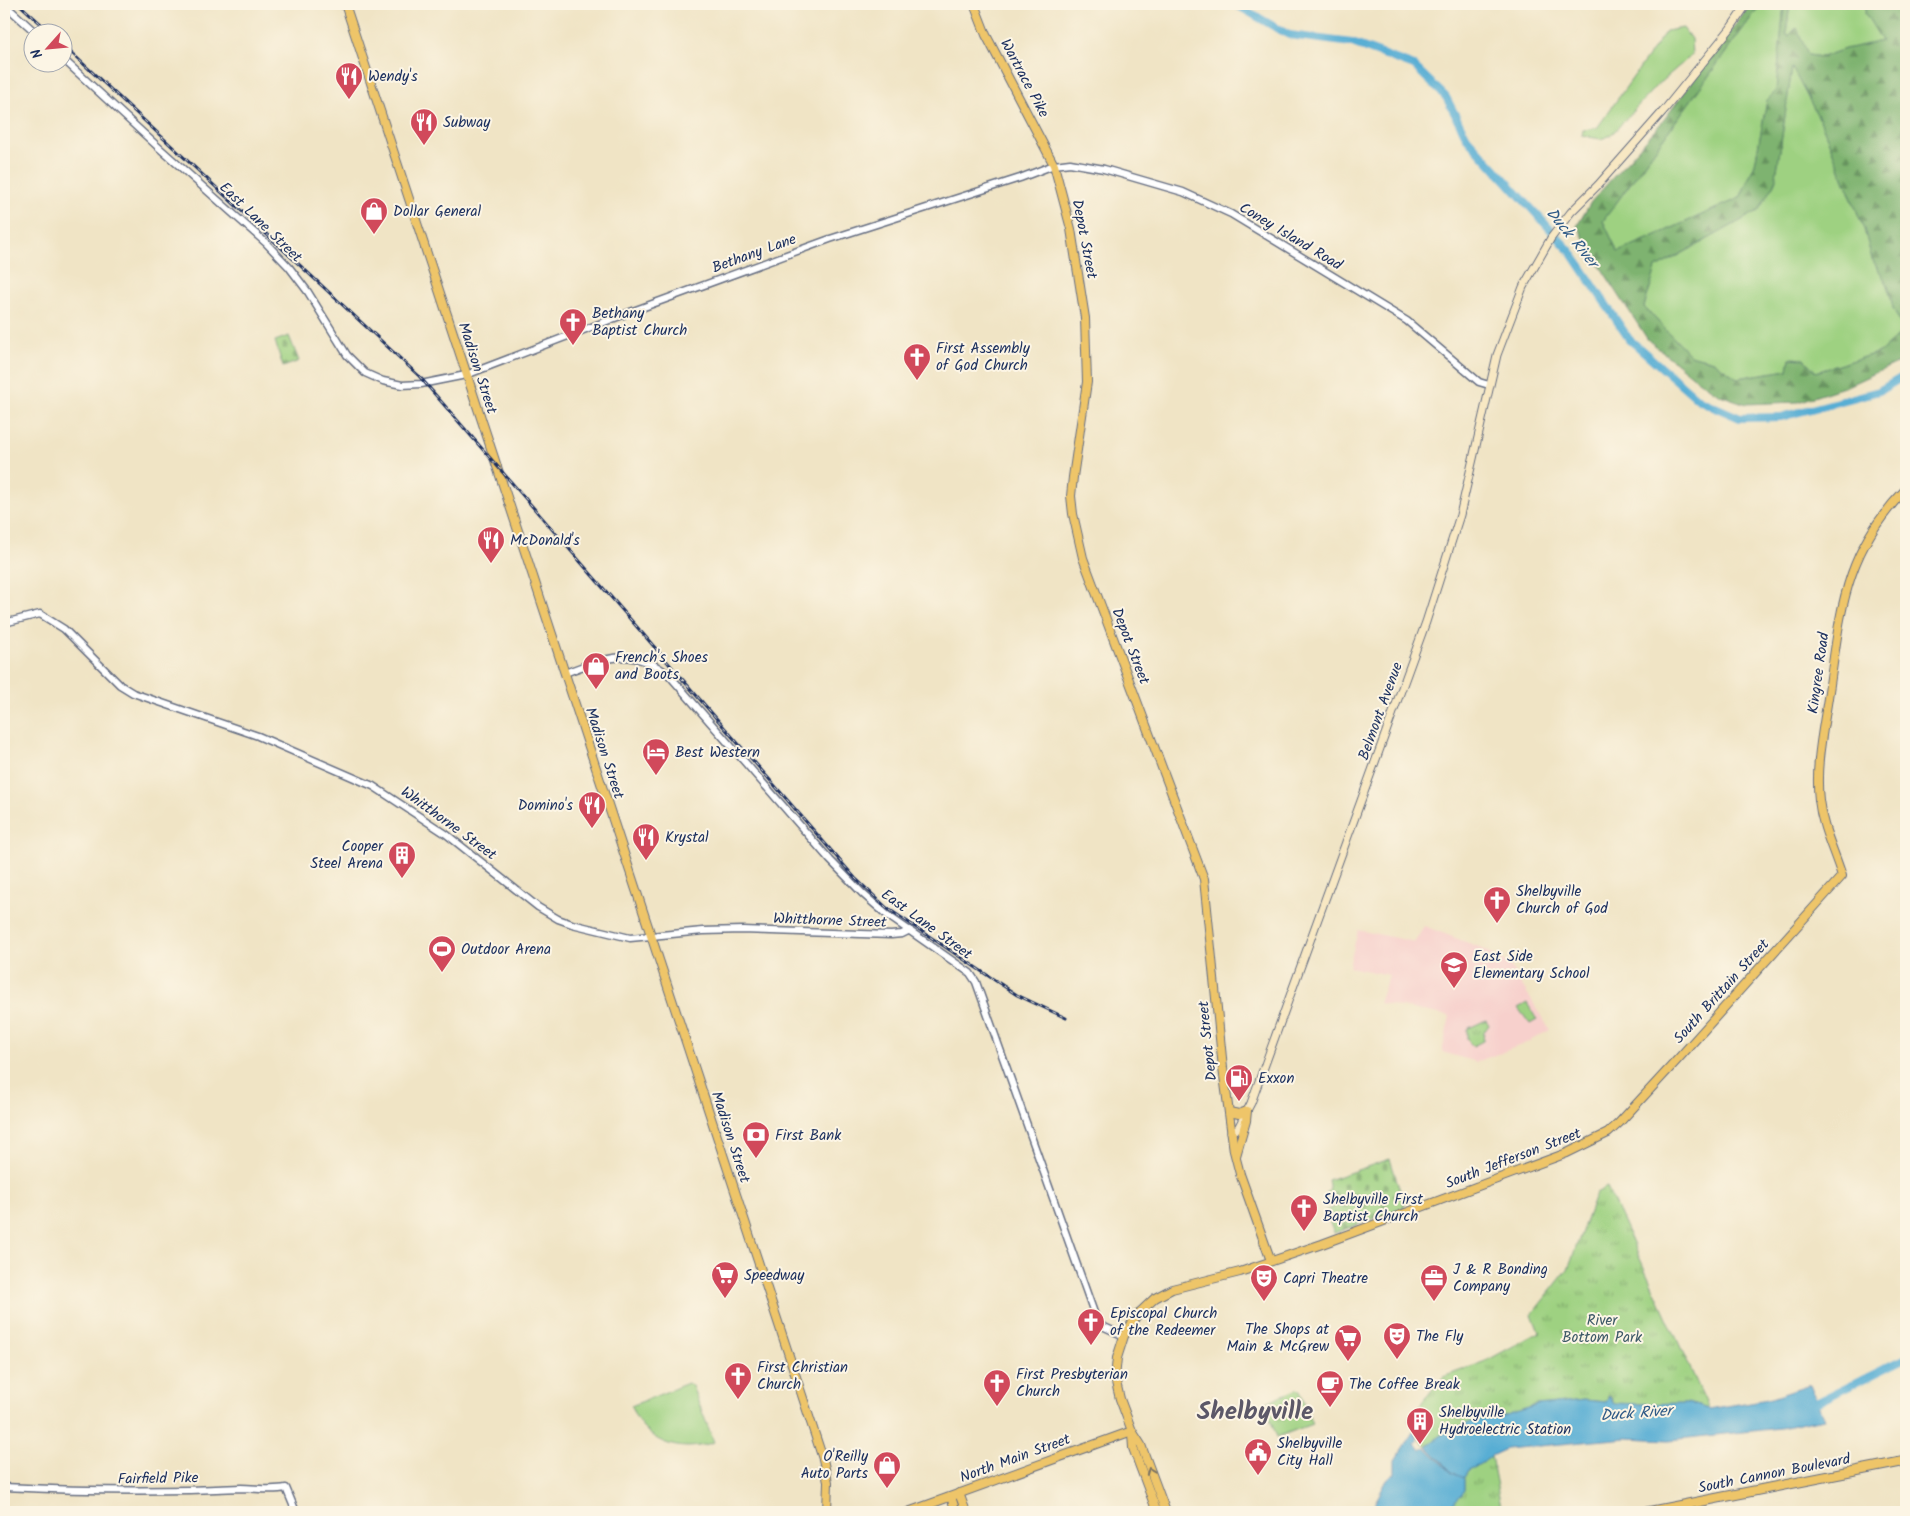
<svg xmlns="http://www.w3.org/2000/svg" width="1910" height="1516" viewBox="0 0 1910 1516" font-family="Kalam,sans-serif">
<defs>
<pattern id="forest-firs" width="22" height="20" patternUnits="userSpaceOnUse" patternTransform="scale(1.25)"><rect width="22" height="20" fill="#7eb36f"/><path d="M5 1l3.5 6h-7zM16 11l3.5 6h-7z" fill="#66925e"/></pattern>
<pattern id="cemetery-stones" width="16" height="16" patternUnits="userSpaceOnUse" patternTransform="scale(1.25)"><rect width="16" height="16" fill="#9ed181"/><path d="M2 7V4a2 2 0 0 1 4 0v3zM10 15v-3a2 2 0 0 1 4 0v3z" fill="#80aa6d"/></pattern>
<pattern id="park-tufts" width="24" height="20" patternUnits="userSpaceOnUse" patternTransform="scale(1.25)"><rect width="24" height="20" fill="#9ed181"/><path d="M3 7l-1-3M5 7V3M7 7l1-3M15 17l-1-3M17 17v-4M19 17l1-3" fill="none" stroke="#80aa6d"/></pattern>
</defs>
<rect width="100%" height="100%" fill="#fcf5e5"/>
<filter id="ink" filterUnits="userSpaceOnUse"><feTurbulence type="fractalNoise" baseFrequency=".02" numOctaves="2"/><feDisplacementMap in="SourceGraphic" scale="10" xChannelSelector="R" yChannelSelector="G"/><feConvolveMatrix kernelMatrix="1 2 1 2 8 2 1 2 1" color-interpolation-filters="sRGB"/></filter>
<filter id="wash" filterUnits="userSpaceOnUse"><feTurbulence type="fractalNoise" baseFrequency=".0096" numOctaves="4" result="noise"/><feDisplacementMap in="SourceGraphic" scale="20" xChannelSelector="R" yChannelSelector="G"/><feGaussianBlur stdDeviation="1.12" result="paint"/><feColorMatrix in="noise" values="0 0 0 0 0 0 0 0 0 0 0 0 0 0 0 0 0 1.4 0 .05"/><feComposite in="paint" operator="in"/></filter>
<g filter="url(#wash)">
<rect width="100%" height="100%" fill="#f0e4c5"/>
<polygon fill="#f7d0cc" points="1424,926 1479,947 1509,964 1550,1030 1524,1044 1476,1062 1442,1052 1450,1016 1379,1003 1389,975 1349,967 1358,930 1415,942"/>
<g fill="#9ed181" stroke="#5c8070">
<polygon points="1761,4 1784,4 1776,91 1767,101 1755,164 1740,198 1618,252 1603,221"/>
<polygon points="1790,4 1866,4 1865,13 1883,42 1845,49 1822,57 1808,55 1796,28 1789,36 1786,34"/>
<polygon points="1683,28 1691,39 1692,55 1656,86 1611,135 1601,139 1582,136 1583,130 1597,128 1666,31"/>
<polygon points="1792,67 1820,120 1864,229 1872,259 1888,285 1893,308 1904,330 1880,352 1816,372 1804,359 1790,358 1788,370 1737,378 1713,361 1690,355 1644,307 1656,268 1758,211 1775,184"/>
<path d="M 688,1383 L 692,1386 L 714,1442 C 679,1455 644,1442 631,1406 Z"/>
</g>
<path fill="url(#forest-firs)" stroke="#4c7166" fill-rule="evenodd" d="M 1751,4 L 1761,4 L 1603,221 L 1618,252 L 1740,198 L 1755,164 L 1767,100 L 1776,91 L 1784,4 L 1790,4 L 1786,34 L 1789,36 L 1797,28 L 1808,55 L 1822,57 L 1845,49 L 1882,41 L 1865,13 L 1866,4 L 1906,4 L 1906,359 L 1847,386 L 1798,402 L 1746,404 L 1720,395 L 1695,378 L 1648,340 L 1598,263 L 1577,226 L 1591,202 L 1662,122 ZM 1792,68 L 1820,120 L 1864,229 L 1872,259 L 1888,285 L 1893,308 L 1904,330 L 1880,352 L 1816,372 L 1804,359 L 1790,358 L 1788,370 L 1737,378 L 1713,361 L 1690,355 L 1644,307 L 1656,268 L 1758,211 L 1775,184 Z"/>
<g fill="url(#cemetery-stones)" stroke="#5c8070">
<polygon points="289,336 299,361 283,367 275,341"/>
<polygon points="1390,1159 1404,1203 1404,1208 1334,1233 1325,1211 1334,1207 1327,1192 1330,1190 1328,1180"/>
</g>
<g fill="url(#park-tufts)" stroke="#5c8070">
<polygon points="1527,1003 1537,1020 1530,1024 1518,1008"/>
<polygon points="1486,1020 1489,1025 1484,1032 1483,1041 1473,1046 1467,1040 1467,1029"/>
<path d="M 1607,1187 L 1709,1409 L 1687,1403 L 1636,1404 L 1614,1403 L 1611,1396 L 1608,1395 L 1607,1402 L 1584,1400 L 1538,1405 L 1500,1417 L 1474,1421 L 1445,1433 L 1426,1446 C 1417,1437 1417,1429 1408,1419 L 1443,1377 L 1484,1362 L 1539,1332 L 1532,1314 L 1568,1269 L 1596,1193 Z"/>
<polygon points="1298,1389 1301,1393 1312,1424 1277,1437 1264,1403"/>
<polygon points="1491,1456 1502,1512 1445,1512 1448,1511 1464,1490 1464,1477 1468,1470 1480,1465"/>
</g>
<g fill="#58aed4" stroke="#3a6e99">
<polygon points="1810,1385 1824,1419 1780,1428 1669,1440 1627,1438 1506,1449 1491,1456 1480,1465 1468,1470 1464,1477 1452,1472 1426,1446 1445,1433 1474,1421 1500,1417 1538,1405 1584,1400 1606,1402 1609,1395 1614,1403 1636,1404 1687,1403 1709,1409 1768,1399"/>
<polygon points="1415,1429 1418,1441 1415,1444 1421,1450 1425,1447 1452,1473 1464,1478 1464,1490 1448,1511 1445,1512 1370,1512 1387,1480 1395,1473 1395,1460"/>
</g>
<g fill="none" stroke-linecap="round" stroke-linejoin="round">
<g stroke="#58aed4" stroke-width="8">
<polyline points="1235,4 1289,35 1352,43 1414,66 1446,97 1467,138 1571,252 1629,339 1699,400 1740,418 1781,417 1879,391 1906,375"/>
<polyline points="1809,1404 1816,1403 1906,1358"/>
</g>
</g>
</g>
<g filter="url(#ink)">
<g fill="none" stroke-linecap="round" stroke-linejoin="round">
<g stroke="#666e82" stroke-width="9">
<g id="tertiary">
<polyline points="4,4 35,32"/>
<polyline points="62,58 156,145 266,243 289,267 308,292 347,355 365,373 383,381 402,385 421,384 466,375 633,311 830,239 1020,178 1054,165 1070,163 1104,169 1183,192 1231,214 1407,321 1479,382 1489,385"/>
<polyline points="4,623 40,614 64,629 120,685 133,693 258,736 373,786 446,834 538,907 558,919 572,924 630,938 703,931 743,930 891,935 902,934 910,930"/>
<path d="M 565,673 C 604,658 633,646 669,675 L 830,860 L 863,894 L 887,915 L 970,973 L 976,982 L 1098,1324 L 1124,1336"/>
<path d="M 4,1487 C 83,1491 162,1492 241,1488 C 256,1488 271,1491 286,1488 L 296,1512"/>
</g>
</g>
<g stroke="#666e82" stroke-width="9">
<polyline id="secondary" points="1231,1132 1238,1128 1251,1103 1426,622 1460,515 1497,355 1523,287 1551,238 1571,212 1598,185 1665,109 1730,29 1747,4"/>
</g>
<g stroke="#666e82" stroke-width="10">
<g id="primary">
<polyline points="345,4 823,1459 828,1482 827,1512"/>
<polyline points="974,4 986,35 1054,165 1071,229 1085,318 1087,382 1073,477 1071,496 1073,514 1083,558 1204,879 1223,1068 1234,1151 1240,1174 1271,1261"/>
<polyline points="1229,1112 1239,1114 1247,1111 1246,1121 1236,1156"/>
<polyline points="1132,1433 1133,1448 1157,1512"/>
<polyline points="959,1493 966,1512"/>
<polyline points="951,1497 956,1512"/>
<polyline points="908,1512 1132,1431"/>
<path d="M 1166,1512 L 1141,1445 L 1132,1431 L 1120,1399 L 1115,1378 L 1117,1358 L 1124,1336 L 1137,1315 L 1155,1298 L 1172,1289 L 1240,1272 L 1322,1244 L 1567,1153 L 1608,1133 L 1619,1123 L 1678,1059 L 1842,876 C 1834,850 1822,828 1819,800 C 1815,766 1823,731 1828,698 C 1841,613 1842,554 1906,489"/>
</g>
</g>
<g stroke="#666e82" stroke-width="11">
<polyline id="trunk" points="1647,1512 1906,1461"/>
</g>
<use href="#tertiary" stroke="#fff" stroke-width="6"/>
<use href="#secondary" stroke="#f8e8c3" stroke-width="7"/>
<use href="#primary" stroke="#eec569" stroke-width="8"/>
<use href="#trunk" stroke="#eec569" stroke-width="9"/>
<g stroke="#1b2f5e" stroke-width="3">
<g id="rail">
<polyline points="19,4 50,32"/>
<polyline points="62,44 419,376 855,878 887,908 999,983 1017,995 1066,1018"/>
</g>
</g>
<use href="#rail" stroke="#fcf5e5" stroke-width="1" stroke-dasharray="4" stroke-linecap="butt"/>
</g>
<defs><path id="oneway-chevron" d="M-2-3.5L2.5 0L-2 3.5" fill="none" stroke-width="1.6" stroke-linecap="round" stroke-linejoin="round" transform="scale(1.25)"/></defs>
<use stroke="#7a7263" href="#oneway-chevron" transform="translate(1150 1471) rotate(-111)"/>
</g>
<defs>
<g id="restaurant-pin" transform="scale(1.4375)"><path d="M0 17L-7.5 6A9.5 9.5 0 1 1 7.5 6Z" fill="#d1495b" stroke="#fcf5e5"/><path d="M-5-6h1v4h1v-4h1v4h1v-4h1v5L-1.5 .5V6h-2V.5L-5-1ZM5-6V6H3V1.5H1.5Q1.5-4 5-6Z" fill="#fff"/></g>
<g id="shop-pin" transform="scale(1.4375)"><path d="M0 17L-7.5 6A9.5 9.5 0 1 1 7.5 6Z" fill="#d1495b" stroke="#fcf5e5"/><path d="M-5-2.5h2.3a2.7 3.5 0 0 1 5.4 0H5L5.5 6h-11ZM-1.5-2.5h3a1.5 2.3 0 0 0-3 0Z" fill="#fff"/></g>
<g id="church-pin" transform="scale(1.4375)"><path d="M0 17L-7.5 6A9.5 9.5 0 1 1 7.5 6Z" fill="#d1495b" stroke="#fcf5e5"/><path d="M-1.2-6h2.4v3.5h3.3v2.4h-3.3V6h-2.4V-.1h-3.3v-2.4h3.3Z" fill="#fff"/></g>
<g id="hotel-pin" transform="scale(1.4375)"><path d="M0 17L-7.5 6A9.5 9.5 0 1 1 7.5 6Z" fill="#d1495b" stroke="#fcf5e5"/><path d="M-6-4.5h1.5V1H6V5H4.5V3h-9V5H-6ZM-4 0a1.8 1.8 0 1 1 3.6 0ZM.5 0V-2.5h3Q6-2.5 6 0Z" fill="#fff"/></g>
<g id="building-pin" transform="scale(1.4375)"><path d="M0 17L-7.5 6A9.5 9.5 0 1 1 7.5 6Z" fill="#d1495b" stroke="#fcf5e5"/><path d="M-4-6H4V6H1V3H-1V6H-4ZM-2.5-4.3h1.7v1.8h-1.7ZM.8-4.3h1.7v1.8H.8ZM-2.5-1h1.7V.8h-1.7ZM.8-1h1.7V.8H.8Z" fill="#fff"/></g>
<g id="stadium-pin" transform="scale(1.4375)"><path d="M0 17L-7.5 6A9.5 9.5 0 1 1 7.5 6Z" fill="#d1495b" stroke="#fcf5e5"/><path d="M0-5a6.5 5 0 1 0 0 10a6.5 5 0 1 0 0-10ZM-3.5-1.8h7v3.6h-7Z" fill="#fff"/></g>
<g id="school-pin" transform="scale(1.4375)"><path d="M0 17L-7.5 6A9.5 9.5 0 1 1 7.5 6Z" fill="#d1495b" stroke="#fcf5e5"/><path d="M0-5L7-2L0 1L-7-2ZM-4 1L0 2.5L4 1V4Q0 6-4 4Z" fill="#fff"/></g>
<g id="fuel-pin" transform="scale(1.4375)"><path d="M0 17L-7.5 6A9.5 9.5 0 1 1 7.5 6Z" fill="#d1495b" stroke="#fcf5e5"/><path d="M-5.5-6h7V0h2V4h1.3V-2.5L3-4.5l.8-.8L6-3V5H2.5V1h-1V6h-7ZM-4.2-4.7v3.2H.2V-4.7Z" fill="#fff"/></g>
<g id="bank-pin" transform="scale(1.4375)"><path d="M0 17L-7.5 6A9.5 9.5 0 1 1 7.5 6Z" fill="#d1495b" stroke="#fcf5e5"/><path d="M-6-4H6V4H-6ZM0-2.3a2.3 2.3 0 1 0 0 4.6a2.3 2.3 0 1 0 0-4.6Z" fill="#fff"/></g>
<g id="supermarket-pin" transform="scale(1.4375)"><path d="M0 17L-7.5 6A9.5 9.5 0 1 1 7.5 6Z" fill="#d1495b" stroke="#fcf5e5"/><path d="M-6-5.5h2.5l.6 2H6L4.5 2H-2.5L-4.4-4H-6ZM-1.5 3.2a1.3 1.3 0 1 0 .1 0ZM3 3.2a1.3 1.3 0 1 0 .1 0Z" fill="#fff"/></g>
<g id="theatre-pin" transform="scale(1.4375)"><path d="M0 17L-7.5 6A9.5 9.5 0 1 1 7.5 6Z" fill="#d1495b" stroke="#fcf5e5"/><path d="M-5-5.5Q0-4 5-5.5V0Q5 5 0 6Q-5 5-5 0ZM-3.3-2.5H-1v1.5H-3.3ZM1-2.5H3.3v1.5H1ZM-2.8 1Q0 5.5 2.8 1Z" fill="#fff"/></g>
<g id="office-pin" transform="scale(1.4375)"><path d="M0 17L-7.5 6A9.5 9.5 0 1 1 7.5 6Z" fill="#d1495b" stroke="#fcf5e5"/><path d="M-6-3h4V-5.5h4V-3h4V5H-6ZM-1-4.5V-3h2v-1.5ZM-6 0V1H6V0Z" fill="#fff"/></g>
<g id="cafe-pin" transform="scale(1.4375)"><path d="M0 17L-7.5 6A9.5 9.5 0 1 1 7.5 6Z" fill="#d1495b" stroke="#fcf5e5"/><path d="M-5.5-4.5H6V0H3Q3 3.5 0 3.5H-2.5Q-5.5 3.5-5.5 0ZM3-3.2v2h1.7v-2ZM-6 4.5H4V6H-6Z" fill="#fff"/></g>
<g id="civic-pin" transform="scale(1.4375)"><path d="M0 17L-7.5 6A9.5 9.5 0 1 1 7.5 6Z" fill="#d1495b" stroke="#fcf5e5"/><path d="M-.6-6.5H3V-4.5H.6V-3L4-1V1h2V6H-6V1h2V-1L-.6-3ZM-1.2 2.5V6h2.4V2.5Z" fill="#fff"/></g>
</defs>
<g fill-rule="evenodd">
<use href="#restaurant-pin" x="349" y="76"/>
<use href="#restaurant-pin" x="424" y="122"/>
<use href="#shop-pin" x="374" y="211"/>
<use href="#church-pin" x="573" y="322"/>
<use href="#church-pin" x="917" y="357"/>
<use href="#restaurant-pin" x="491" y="540"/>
<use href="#shop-pin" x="596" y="666"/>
<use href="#hotel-pin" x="656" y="752"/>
<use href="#restaurant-pin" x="592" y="805"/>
<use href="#restaurant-pin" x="646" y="837"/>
<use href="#building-pin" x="402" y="855"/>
<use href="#church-pin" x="1497" y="900"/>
<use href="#stadium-pin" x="442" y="949"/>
<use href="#school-pin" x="1454" y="965"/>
<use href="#fuel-pin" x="1239" y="1078"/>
<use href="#bank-pin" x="756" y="1135"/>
<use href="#church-pin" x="1304" y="1208"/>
<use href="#supermarket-pin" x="725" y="1275"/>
<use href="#theatre-pin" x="1264" y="1278"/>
<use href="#office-pin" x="1434" y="1278"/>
<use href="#church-pin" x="1091" y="1322"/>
<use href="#theatre-pin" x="1397" y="1336"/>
<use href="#supermarket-pin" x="1348" y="1338"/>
<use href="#church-pin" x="738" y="1376"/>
<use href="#church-pin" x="997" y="1383"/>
<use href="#cafe-pin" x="1330" y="1384"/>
<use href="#building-pin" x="1420" y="1421"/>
<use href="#civic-pin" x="1258" y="1452"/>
<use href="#shop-pin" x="887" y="1465"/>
</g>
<g text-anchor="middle" stroke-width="4" stroke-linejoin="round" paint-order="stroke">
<g font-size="15" fill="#1b2f5e" stroke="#fcf5e5" text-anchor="start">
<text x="368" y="81">Wendy's</text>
<text x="443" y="127">Subway</text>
<text x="393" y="216">Dollar General</text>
<text x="592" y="318">Bethany<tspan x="592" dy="17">Baptist Church</tspan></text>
<text x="936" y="353">First Assembly<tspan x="936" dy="17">of God Church</tspan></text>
<text x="510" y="545">McDonald's</text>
<text x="615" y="662">French's Shoes<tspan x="615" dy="17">and Boots</tspan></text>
<text x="675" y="757">Best Western</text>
<text x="573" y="810" text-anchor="end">Domino's</text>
<text x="665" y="842">Krystal</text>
<text x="383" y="851" text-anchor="end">Cooper<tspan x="383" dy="17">Steel Arena</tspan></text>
<text x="1516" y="896">Shelbyville<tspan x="1516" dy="17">Church of God</tspan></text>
<text x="461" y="954">Outdoor Arena</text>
<text x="1473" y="961">East Side<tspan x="1473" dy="17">Elementary School</tspan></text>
<text x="1258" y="1083">Exxon</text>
<text x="775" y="1140">First Bank</text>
<text x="1323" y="1204">Shelbyville First<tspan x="1323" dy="17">Baptist Church</tspan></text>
<text x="1453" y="1274">J &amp; R Bonding<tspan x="1453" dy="17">Company</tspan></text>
<text x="744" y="1280">Speedway</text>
<text x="1283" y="1283">Capri Theatre</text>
<text x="1110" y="1318">Episcopal Church<tspan x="1110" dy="17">of the Redeemer</tspan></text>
<text x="1329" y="1334" text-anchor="end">The Shops at<tspan x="1329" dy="17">Main &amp; McGrew</tspan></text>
<text x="1416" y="1341">The Fly</text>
<text x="757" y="1372">First Christian<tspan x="757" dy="17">Church</tspan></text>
<text x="1016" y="1379">First Presbyterian<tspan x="1016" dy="17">Church</tspan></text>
<text x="1349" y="1389">The Coffee Break</text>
<text x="1439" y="1417">Shelbyville<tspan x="1439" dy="17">Hydroelectric Station</tspan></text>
<text x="1277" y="1448">Shelbyville<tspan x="1277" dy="17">City Hall</tspan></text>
<text x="868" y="1461" text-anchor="end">O'Reilly<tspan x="868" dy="17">Auto Parts</tspan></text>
</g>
<g font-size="15" fill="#1b2f5e" stroke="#fcf5e5">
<text transform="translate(1025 78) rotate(62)" y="5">Wartrace Pike</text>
<text transform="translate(261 222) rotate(44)" y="5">East Lane Street</text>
<text transform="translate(1291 236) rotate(31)" y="5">Coney Island Road</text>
<text transform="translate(1085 239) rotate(79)" y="5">Depot Street</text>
<text transform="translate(754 253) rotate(-20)" y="5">Bethany Lane</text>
<text transform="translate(478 368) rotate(72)" y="5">Madison Street</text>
<text transform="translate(1131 646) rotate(69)" y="5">Depot Street</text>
<text transform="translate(1818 673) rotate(-82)" y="5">Kingree Road</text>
<text transform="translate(1380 711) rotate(-70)" y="5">Belmont Avenue</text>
<text transform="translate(605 753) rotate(72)" y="5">Madison Street</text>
<text transform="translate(449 823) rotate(36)" y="5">Whitthorne Street</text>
<text transform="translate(830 920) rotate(2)" y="5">Whitthorne Street</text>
<text transform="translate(927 924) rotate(36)" y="5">East Lane Street</text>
<text transform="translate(1721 991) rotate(-48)" y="5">South Brittain Street</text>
<text transform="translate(1207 1041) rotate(-96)" y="5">Depot Street</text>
<text transform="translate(731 1137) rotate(72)" y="5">Madison Street</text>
<text transform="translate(1513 1158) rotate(-21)" y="5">South Jefferson Street</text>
<text transform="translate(1015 1458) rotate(-20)" y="5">North Main Street</text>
<text transform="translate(1774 1473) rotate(-11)" y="5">South Cannon Boulevard</text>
<text transform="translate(158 1478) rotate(-1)" y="5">Fairfield Pike</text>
</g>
<g font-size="15" fill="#3c5867" stroke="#fcf5e5">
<text x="1602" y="1325">River<tspan x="1602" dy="17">Bottom Park</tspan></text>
</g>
<g font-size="16" font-style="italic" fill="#305b87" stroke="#fcf5e5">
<text transform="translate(1573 237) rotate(51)" y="6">Duck River</text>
<text transform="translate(1636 1412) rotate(-4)" y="6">Duck River</text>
</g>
<g font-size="25" font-weight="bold" fill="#5c5868" stroke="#fcf5e5">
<text x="1255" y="1419">Shelbyville</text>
</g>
</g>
<rect width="1910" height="1516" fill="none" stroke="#fcf5e5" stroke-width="20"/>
<g transform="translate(48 48) rotate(243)"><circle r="24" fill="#fcf5e5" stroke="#a2a6af"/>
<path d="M0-4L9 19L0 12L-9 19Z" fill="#d1495b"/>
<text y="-8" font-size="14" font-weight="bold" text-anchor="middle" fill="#1b2f5e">N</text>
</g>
</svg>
